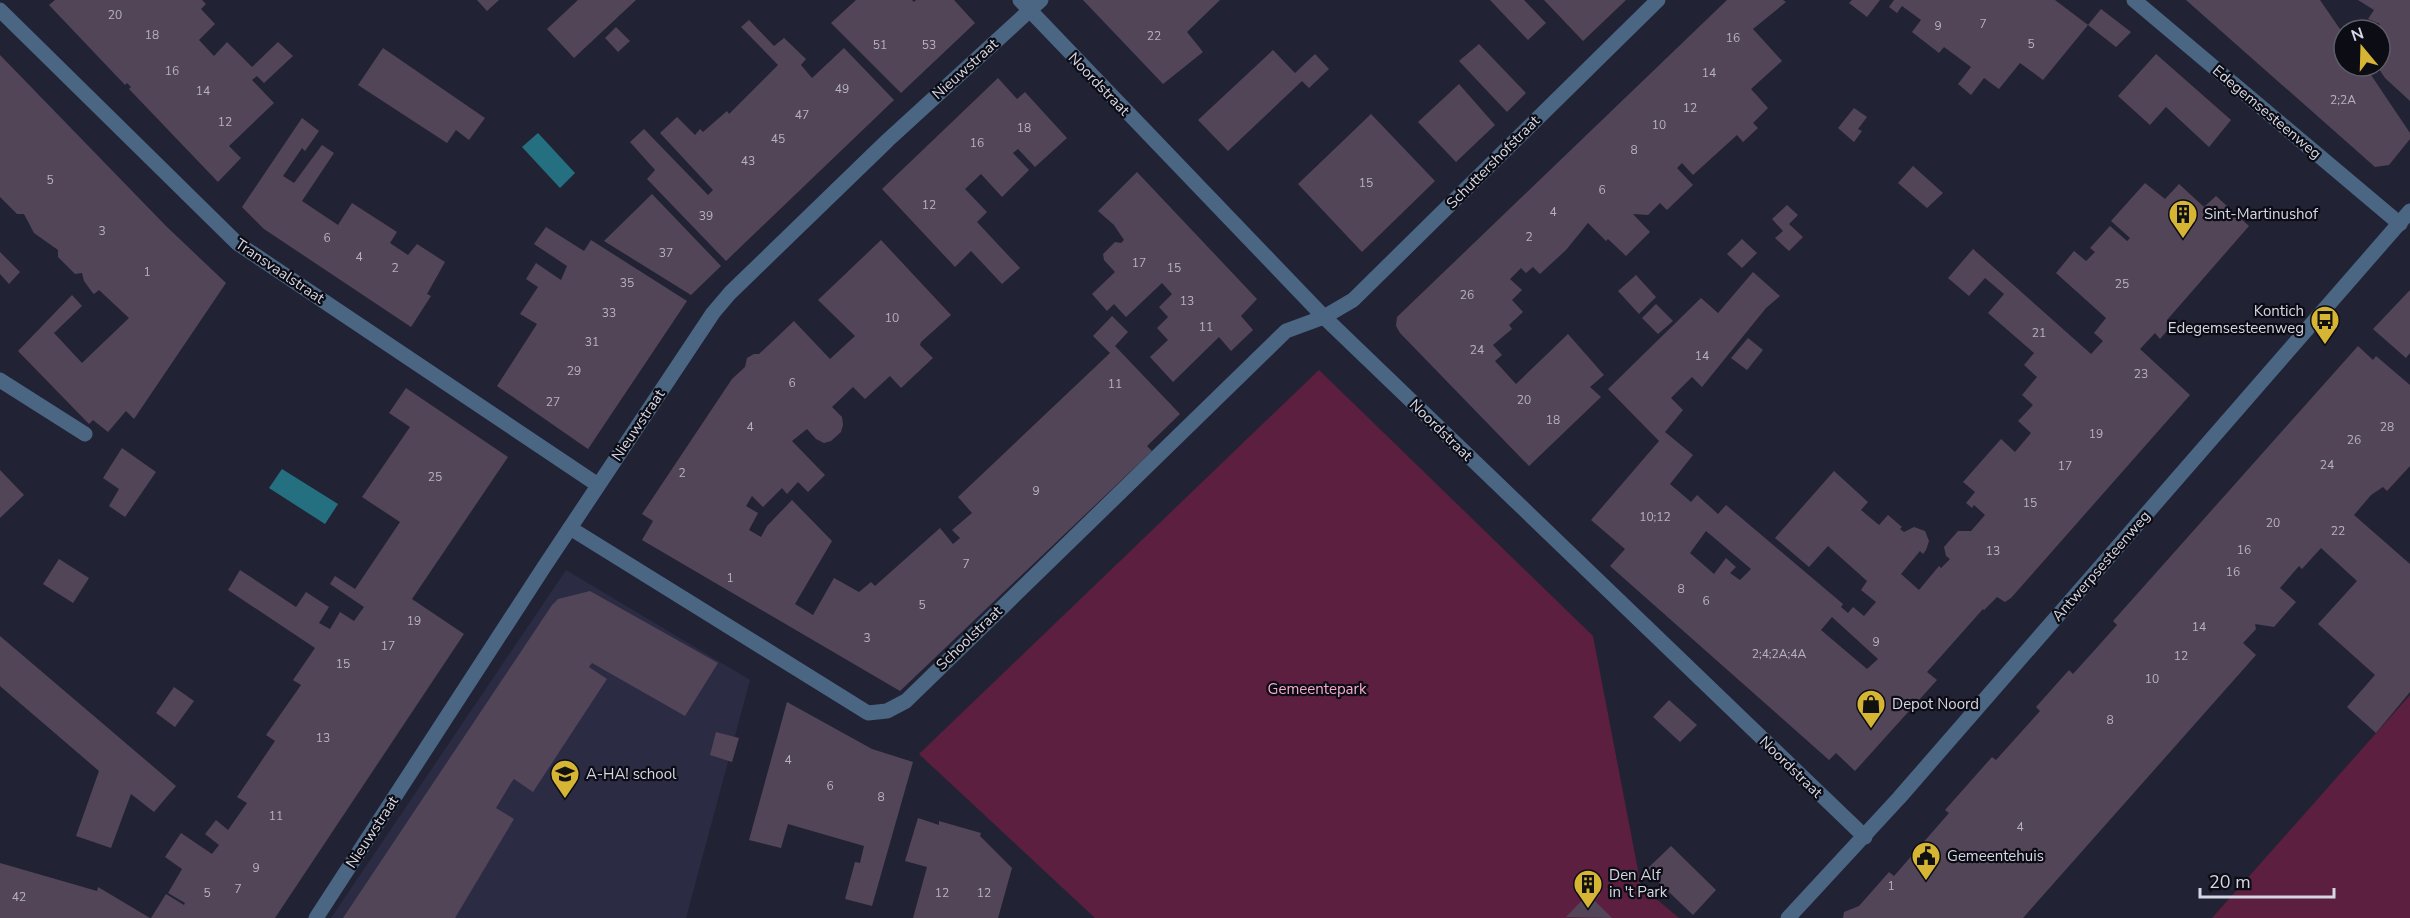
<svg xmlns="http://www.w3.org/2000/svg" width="2410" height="918" viewBox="0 0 2410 918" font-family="'Nunito Sans',sans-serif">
<rect width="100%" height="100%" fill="#222235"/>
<polygon fill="#2b2b44" points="566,570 750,680 686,918 331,918"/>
<g fill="#5d1f3f">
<polygon points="1319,370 1593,636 1641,886 1679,918 1095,918 919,754"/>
<polygon points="2410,695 2410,918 2212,918"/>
</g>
<g fill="#247081">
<polygon points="538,133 575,173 560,188 522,147"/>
<polygon points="282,469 338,504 325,524 269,488"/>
</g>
<g fill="#534558" fill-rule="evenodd">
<polygon points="55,0 202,0 206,4 201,9 215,24 199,40 214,56 227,42 252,67 278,42 293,56 264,83 257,76 252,80 274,103 229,146 241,158 218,182 129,89 131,87 127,83 125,85 49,5"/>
<polygon points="477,0 499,0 487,11"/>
<polygon points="578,0 636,0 574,58 547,29"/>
<polygon points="856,0 912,0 914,2 916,0 954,0 975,23 901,93 831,23"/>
<polygon points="1083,0 1220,0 1187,32 1203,52 1163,84"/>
<polygon points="1490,0 1524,0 1546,23 1528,40"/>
<polygon points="1544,0 1626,0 1583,41"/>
<polygon points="1727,0 1783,0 1786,2 1753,29 1782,61 1751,89 1768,108 1753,123 1758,128 1743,142 1737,135 1693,175 1682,163 1677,168 1693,185 1667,210 1660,203 1648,215 1633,214 1650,232 1626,256 1608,239 1606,241 1588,223 1566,250 1540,274 1533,267 1526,273 1521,268 1510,279 1522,290 1512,300 1523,312 1509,325 1512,329 1493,345 1502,355 1495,361 1516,384 1568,334 1604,375 1590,387 1601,397 1529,466 1400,333 1396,326 1397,317"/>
<polygon points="1852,0 1880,0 1867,17 1849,3"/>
<polygon points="1894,0 2055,0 2088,25 2101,9 2131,32 2116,47 2088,25 2043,80 2020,63 1999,89 1984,78 1971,95 1958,84 1971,67 1944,47 1939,53 1912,32 1921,20 1902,6 1897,13 1889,7"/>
<polygon points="2186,0 2320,0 2344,35 2344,66 2365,66 2410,133 2410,139 2389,165 2375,167"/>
<polygon points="2358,0 2410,0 2410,101 2385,78 2377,66 2380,66 2383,58 2380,56 2380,30 2376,30 2380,24 2368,19 2374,10"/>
<polygon points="749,20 774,46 784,38 806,59 801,65 812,78 844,48 894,100 726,261 647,179 655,170 630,142 644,129 708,195 713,190 660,133 677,117 695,135 700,129 703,132 727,111 729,114 778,65 741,27"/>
<polygon points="616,27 630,41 618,52 605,38"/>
<polygon points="1479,44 1526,93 1507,112 1459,61"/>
<polygon points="383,48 485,118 469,140 456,130 447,143 358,85"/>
<polygon points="1273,50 1295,73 1315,54 1329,69 1309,88 1302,81 1228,151 1198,120"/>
<polygon points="2156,54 2231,120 2209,147 2166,107 2150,125 2118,96"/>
<polygon points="0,55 166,226 226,283 134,419 126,411 108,432 93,420 89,424 18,351 72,295 82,306 54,333 82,363 129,318 99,290 94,294 92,292 84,281 82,273 75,274 58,257 58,250 34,233 24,214 17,214 0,197"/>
<polygon points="998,78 1017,99 1025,92 1067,138 1035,167 1018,149 1013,153 1029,170 1002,197 981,174 965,189 987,212 977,222 1020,268 1002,284 971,251 955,267 882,189"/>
<polygon points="1459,84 1495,125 1456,162 1418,122"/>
<polygon points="1854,108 1867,117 1858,129 1862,131 1854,142 1838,128"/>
<polygon points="1371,114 1435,181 1362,252 1298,184"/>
<polygon points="302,118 319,131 305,151 302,148 283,176 294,183 322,145 334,153 302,201 338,225 352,203 397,232 390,243 408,255 417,244 445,262 427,294 431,296 411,327 264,229 242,207"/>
<polygon points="1913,166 1943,193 1927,208 1898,183"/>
<polygon points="1137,172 1257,299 1241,316 1253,330 1231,351 1219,337 1173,382 1150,357 1168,340 1157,328 1168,317 1159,307 1172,294 1162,283 1126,317 1114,304 1107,311 1092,294 1115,272 1104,260 1103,254 1115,242 1121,243 1124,240 1114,225 1098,211"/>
<path d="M 2145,183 L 2165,199 L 2179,184 L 2204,207 L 2216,196 L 2249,226 L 2167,320 L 2172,325 L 2160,339 L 2155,333 L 2140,349 L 2190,395 L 2011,598 L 2005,602 L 1997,597 L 1984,610 L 1983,609 L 1927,672 L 1937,680 L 1855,771 L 1836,753 L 1829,760 L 1610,566 L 1625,549 L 1591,520 L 1659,441 L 1608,389 L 1701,298 L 1718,313 L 1753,272 L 1780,296 L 1766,308 L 1702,387 L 1692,377 L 1671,398 L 1683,410 L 1665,432 L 1693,455 L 1670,484 L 1691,502 L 1697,495 L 1718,514 L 1726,505 L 1843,604 L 1841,607 L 1848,613 L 1853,607 L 1864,616 L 1876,602 L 1861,590 L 1867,581 L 1828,546 L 1809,567 L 1775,538 L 1834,471 L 1868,502 L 1861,510 L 1879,525 L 1888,515 L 1902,527 L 1900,529 L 1904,532 L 1914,527 L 1925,531 L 1929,541 L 1926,550 L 1923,554 L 1920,551 L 1901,574 L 1919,590 L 1939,566 L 1941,568 L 1950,559 L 1946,556 L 1944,547 L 1958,531 L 1971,531 L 1985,515 L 1974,505 L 1972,508 L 1966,503 L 1975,492 L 1963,482 L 2001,439 L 2015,452 L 2031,433 L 2018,421 L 2033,405 L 2022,395 L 2037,377 L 2024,365 L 2034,353 L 1988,313 L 2004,294 L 1985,278 L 1969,296 L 1948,278 L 1973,249 L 2091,354 L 2103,341 L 2094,333 L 2106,318 L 2056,273 L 2074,251 L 2086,261 L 2095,252 L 2090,248 L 2110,226 L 2127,241 L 2130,238 L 2111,221 ZM 1706,531 L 1751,569 L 1740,580 L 1730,573 L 1736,567 L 1726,558 L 1714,574 L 1690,553 ZM 1832,617 L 1878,659 L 1867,669 L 1821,630 Z"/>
<polygon points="652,194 721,266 691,295 604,241"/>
<polygon points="1787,205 1798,215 1789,224 1803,237 1789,251 1775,238 1783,231 1772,219"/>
<polygon points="546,227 584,251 591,240 687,301 588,449 497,386 537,324 520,314 538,287 526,279 536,263 561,280 567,266 534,244"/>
<polygon points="1742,239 1757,253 1742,268 1727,254"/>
<polygon points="881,240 951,315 921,342 920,345 933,358 901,388 890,376 865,399 853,387 832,407 842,417 843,425 841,432 831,441 824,443 816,439 807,429 792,441 825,475 808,492 798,482 787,494 782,488 763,507 752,496 746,506 758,513 749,530 761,537 767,526 792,500 832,541 795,604 813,615 834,578 859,592 871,582 875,586 940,528 953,544 960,538 952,530 972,513 958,497 1110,353 1093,336 1112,316 1128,332 1115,346 1180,414 1147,446 1152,451 900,691 642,540 653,521 642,514 732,379 745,367 747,358 754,354 759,354 794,321 830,359 855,336 818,300"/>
<polygon points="0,252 20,272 9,284 0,274"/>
<polygon points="1636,275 1656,297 1639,314 1618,291"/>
<polygon points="2410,290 2410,353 2406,358 2373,329"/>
<polygon points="1656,304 1673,321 1658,334 1642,318"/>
<polygon points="1748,338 1763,350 1747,370 1731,358"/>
<polygon points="2358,346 2373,360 2376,356 2410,385 2410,466 2387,491 2383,487 2371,495 2354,515 2410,564 2410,692 2376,733 2347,707 2375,675 2318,624 2357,581 2321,548 2302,569 2299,566 2280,588 2296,602 2274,627 2255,624 2256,629 2243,643 2256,655 2023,918 1843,918 1844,912 1859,906 1889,872 1894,876 1949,813 1945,810 1992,757 1996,760 2040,711 2036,707 2069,670 2073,674 2092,653 2117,625 2113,621"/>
<polygon points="406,388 508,457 412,599 464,634 275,918 151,918 166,894 184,905 185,903 168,893 182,869 165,857 181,833 212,854 219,845 205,834 216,820 228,830 247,803 237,797 275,741 266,735 301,685 293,680 315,648 228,590 240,570 296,607 306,592 329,607 319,623 330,629 340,612 354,621 364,607 330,584 335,576 355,589 400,522 362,497 410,427 389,413"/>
<polygon points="122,448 156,472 125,517 109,506 119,489 103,478"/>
<polygon points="0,470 24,495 0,518"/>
<polygon points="59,559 89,578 73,603 43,584"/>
<polygon points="590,591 718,663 685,716 592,663 589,667 607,679 533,792 514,779 511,783 496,808 514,819 455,918 343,918 552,605 558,599"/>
<polygon points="0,636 176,786 154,812 131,794 111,848 76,836 99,771 0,686"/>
<polygon points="174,687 194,701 175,727 156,713"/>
<polygon points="1669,700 1697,725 1680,742 1653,717"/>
<polygon points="787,702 872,749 913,762 872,906 845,899 855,862 860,863 864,846 788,824 781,848 749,840"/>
<polygon points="716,732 739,738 732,762 710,755"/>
<polygon points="918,818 939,825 939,821 981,833 980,836 1012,868 998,918 913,918 927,867 905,861"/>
<polygon points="1671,846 1716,890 1693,915 1646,870"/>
<polygon points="0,863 97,891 98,887 150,918 0,918"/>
<polygon points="1594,888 1600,895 1595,901 1612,918 1566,917"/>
</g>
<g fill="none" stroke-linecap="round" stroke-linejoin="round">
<g stroke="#4a6683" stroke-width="15">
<polyline points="1020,0 1324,317 1865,837"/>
<polyline points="2134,0 2400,224"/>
<polyline points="0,10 237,243 598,485"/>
<polyline points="0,380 85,434"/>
<polyline points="570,528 868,713 887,711 906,701 1286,331 1324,317 1353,300 1658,0"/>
<polyline points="316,918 544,567 713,313 730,293 888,140 1041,0"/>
<polyline points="1788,918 1899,798 2410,211"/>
</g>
</g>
<defs>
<g id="building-pin" transform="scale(1.5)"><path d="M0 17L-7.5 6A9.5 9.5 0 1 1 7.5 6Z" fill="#d6b534" stroke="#0c0c15"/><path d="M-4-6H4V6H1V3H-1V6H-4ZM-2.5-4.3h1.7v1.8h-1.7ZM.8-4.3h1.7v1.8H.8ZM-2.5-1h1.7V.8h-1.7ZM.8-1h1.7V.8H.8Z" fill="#111"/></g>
<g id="bus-pin" transform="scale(1.5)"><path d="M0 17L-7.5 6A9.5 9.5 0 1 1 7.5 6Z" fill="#d6b534" stroke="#0c0c15"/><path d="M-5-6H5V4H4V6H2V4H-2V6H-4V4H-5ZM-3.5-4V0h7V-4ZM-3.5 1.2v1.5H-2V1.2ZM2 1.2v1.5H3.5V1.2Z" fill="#111"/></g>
<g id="shop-pin" transform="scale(1.5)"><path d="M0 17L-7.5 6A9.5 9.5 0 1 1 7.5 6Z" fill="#d6b534" stroke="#0c0c15"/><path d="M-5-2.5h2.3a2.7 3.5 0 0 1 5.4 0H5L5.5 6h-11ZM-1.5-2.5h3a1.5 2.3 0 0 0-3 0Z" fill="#111"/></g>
<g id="school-pin" transform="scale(1.5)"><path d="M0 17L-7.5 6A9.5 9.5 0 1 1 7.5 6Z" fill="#d6b534" stroke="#0c0c15"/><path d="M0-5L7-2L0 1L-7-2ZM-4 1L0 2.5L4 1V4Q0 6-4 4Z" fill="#111"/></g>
<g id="civic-pin" transform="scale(1.5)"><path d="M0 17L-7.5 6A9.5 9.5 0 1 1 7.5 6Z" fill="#d6b534" stroke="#0c0c15"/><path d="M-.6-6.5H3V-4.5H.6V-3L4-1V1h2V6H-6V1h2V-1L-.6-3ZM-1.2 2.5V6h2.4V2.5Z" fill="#111"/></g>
</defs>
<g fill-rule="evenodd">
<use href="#building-pin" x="2183" y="214"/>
<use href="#bus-pin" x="2325" y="320"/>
<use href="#shop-pin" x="1871" y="704"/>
<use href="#school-pin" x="565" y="774"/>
<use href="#civic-pin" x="1926" y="856"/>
<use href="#building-pin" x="1588" y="884"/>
</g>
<g text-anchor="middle" stroke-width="4.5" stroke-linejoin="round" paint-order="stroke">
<g font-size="12" fill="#b5b2c1">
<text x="115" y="19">20</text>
<text x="1983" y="28">7</text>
<text x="1938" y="30">9</text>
<text x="152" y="39">18</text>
<text x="1154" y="40">22</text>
<text x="1733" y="42">16</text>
<text x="2031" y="48">5</text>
<text x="880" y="49">51</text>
<text x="929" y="49">53</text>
<text x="172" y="75">16</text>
<text x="1709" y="77">14</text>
<text x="842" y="93">49</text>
<text x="203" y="95">14</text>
<text x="2343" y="104">2;2A</text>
<text x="1690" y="112">12</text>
<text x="802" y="119">47</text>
<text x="225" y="126">12</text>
<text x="1659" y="129">10</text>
<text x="1024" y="132">18</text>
<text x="778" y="143">45</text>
<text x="977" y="147">16</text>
<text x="1634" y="154">8</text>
<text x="748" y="165">43</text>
<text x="50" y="184">5</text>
<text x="1366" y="187">15</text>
<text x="1602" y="194">6</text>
<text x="929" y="209">12</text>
<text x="1553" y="216">4</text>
<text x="706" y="220">39</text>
<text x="102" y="235">3</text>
<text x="1529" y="241">2</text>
<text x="327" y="242">6</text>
<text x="666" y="257">37</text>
<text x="359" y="261">4</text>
<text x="1139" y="267">17</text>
<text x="395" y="272">2</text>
<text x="1174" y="272">15</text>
<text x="147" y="276">1</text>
<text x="627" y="287">35</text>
<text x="2122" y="288">25</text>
<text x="1467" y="299">26</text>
<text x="1187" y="305">13</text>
<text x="609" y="317">33</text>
<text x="892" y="322">10</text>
<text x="1206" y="331">11</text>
<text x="2039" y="337">21</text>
<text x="592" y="346">31</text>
<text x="1477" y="354">24</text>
<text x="1702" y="360">14</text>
<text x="574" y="375">29</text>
<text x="2141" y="378">23</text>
<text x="792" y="387">6</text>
<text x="1115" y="388">11</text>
<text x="1524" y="404">20</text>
<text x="553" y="406">27</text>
<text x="1553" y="424">18</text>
<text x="750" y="431">4</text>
<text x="2387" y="431">28</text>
<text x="2096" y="438">19</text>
<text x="2354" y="444">26</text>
<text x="2327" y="469">24</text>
<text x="2065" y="470">17</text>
<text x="682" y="477">2</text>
<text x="435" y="481">25</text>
<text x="1036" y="495">9</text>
<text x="2030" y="507">15</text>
<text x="1655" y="521">10;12</text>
<text x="2273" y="527">20</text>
<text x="2338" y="535">22</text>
<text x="2244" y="554">16</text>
<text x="1993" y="555">13</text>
<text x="966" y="568">7</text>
<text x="2233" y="576">16</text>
<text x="730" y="582">1</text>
<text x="1681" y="593">8</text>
<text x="1706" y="605">6</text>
<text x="922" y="609">5</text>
<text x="414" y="625">19</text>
<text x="2199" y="631">14</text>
<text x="867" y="642">3</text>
<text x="1876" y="646">9</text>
<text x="388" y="650">17</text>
<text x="1779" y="658">2;4;2A;4A</text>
<text x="2181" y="660">12</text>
<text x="343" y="668">15</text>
<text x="2152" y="683">10</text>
<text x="2110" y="724">8</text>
<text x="323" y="742">13</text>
<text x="788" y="764">4</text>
<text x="830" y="790">6</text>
<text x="881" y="801">8</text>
<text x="276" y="820">11</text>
<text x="2020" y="831">4</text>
<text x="256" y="872">9</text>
<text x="1891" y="890">1</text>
<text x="238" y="893">7</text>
<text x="207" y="897">5</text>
<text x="942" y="897">12</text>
<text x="984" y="897">12</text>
<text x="19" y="901">42</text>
</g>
<g font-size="15" fill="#d6d7e4" stroke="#0c0c15">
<text transform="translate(965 69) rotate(-42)" y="5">Nieuwstraat</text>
<text transform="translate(1099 84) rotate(46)" y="5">Noordstraat</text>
<text transform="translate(2267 112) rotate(40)" y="5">Edegemsesteenweg</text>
<text transform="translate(1493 162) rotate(-45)" y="5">Schuttershofstraat</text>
<text transform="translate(280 271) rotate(34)" y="5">Transvaalstraat</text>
<text transform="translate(638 425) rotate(-56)" y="5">Nieuwstraat</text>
<text transform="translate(1441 430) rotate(44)" y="5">Noordstraat</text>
<text transform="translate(2101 566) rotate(-49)" y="5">Antwerpsesteenweg</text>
<text transform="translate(969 638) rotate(-44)" y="5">Schoolstraat</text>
<text transform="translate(1791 767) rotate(44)" y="5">Noordstraat</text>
<text transform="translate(372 832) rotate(-57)" y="5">Nieuwstraat</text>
</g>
<g font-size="15" fill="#d6d7e4" stroke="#0c0c15" text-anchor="start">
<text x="2204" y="219">Sint-Martinushof</text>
<text x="2304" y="316" text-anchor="end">Kontich<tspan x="2304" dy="17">Edegemsesteenweg</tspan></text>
<text x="1892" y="709">Depot Noord</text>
<text x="586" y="779">A-HA! school</text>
<text x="1947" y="861">Gemeentehuis</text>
<text x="1609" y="880">Den Alf<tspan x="1609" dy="17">in 't Park</tspan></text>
</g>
<g font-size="15" fill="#f6accc" stroke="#0c0c15">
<text x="1317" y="694">Gemeentepark</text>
</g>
</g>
<g transform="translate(2362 48) rotate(341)"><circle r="28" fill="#0c0c15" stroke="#5d5d68" stroke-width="1.5"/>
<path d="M0-4.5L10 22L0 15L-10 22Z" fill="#d6b534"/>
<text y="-9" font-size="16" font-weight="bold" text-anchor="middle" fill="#d6d7e4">N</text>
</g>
<path d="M2200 888v9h134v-9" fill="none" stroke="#d6d7e4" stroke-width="3"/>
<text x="2209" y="888" font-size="18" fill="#d6d7e4" stroke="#0c0c15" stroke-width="4.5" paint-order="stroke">20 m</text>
</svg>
